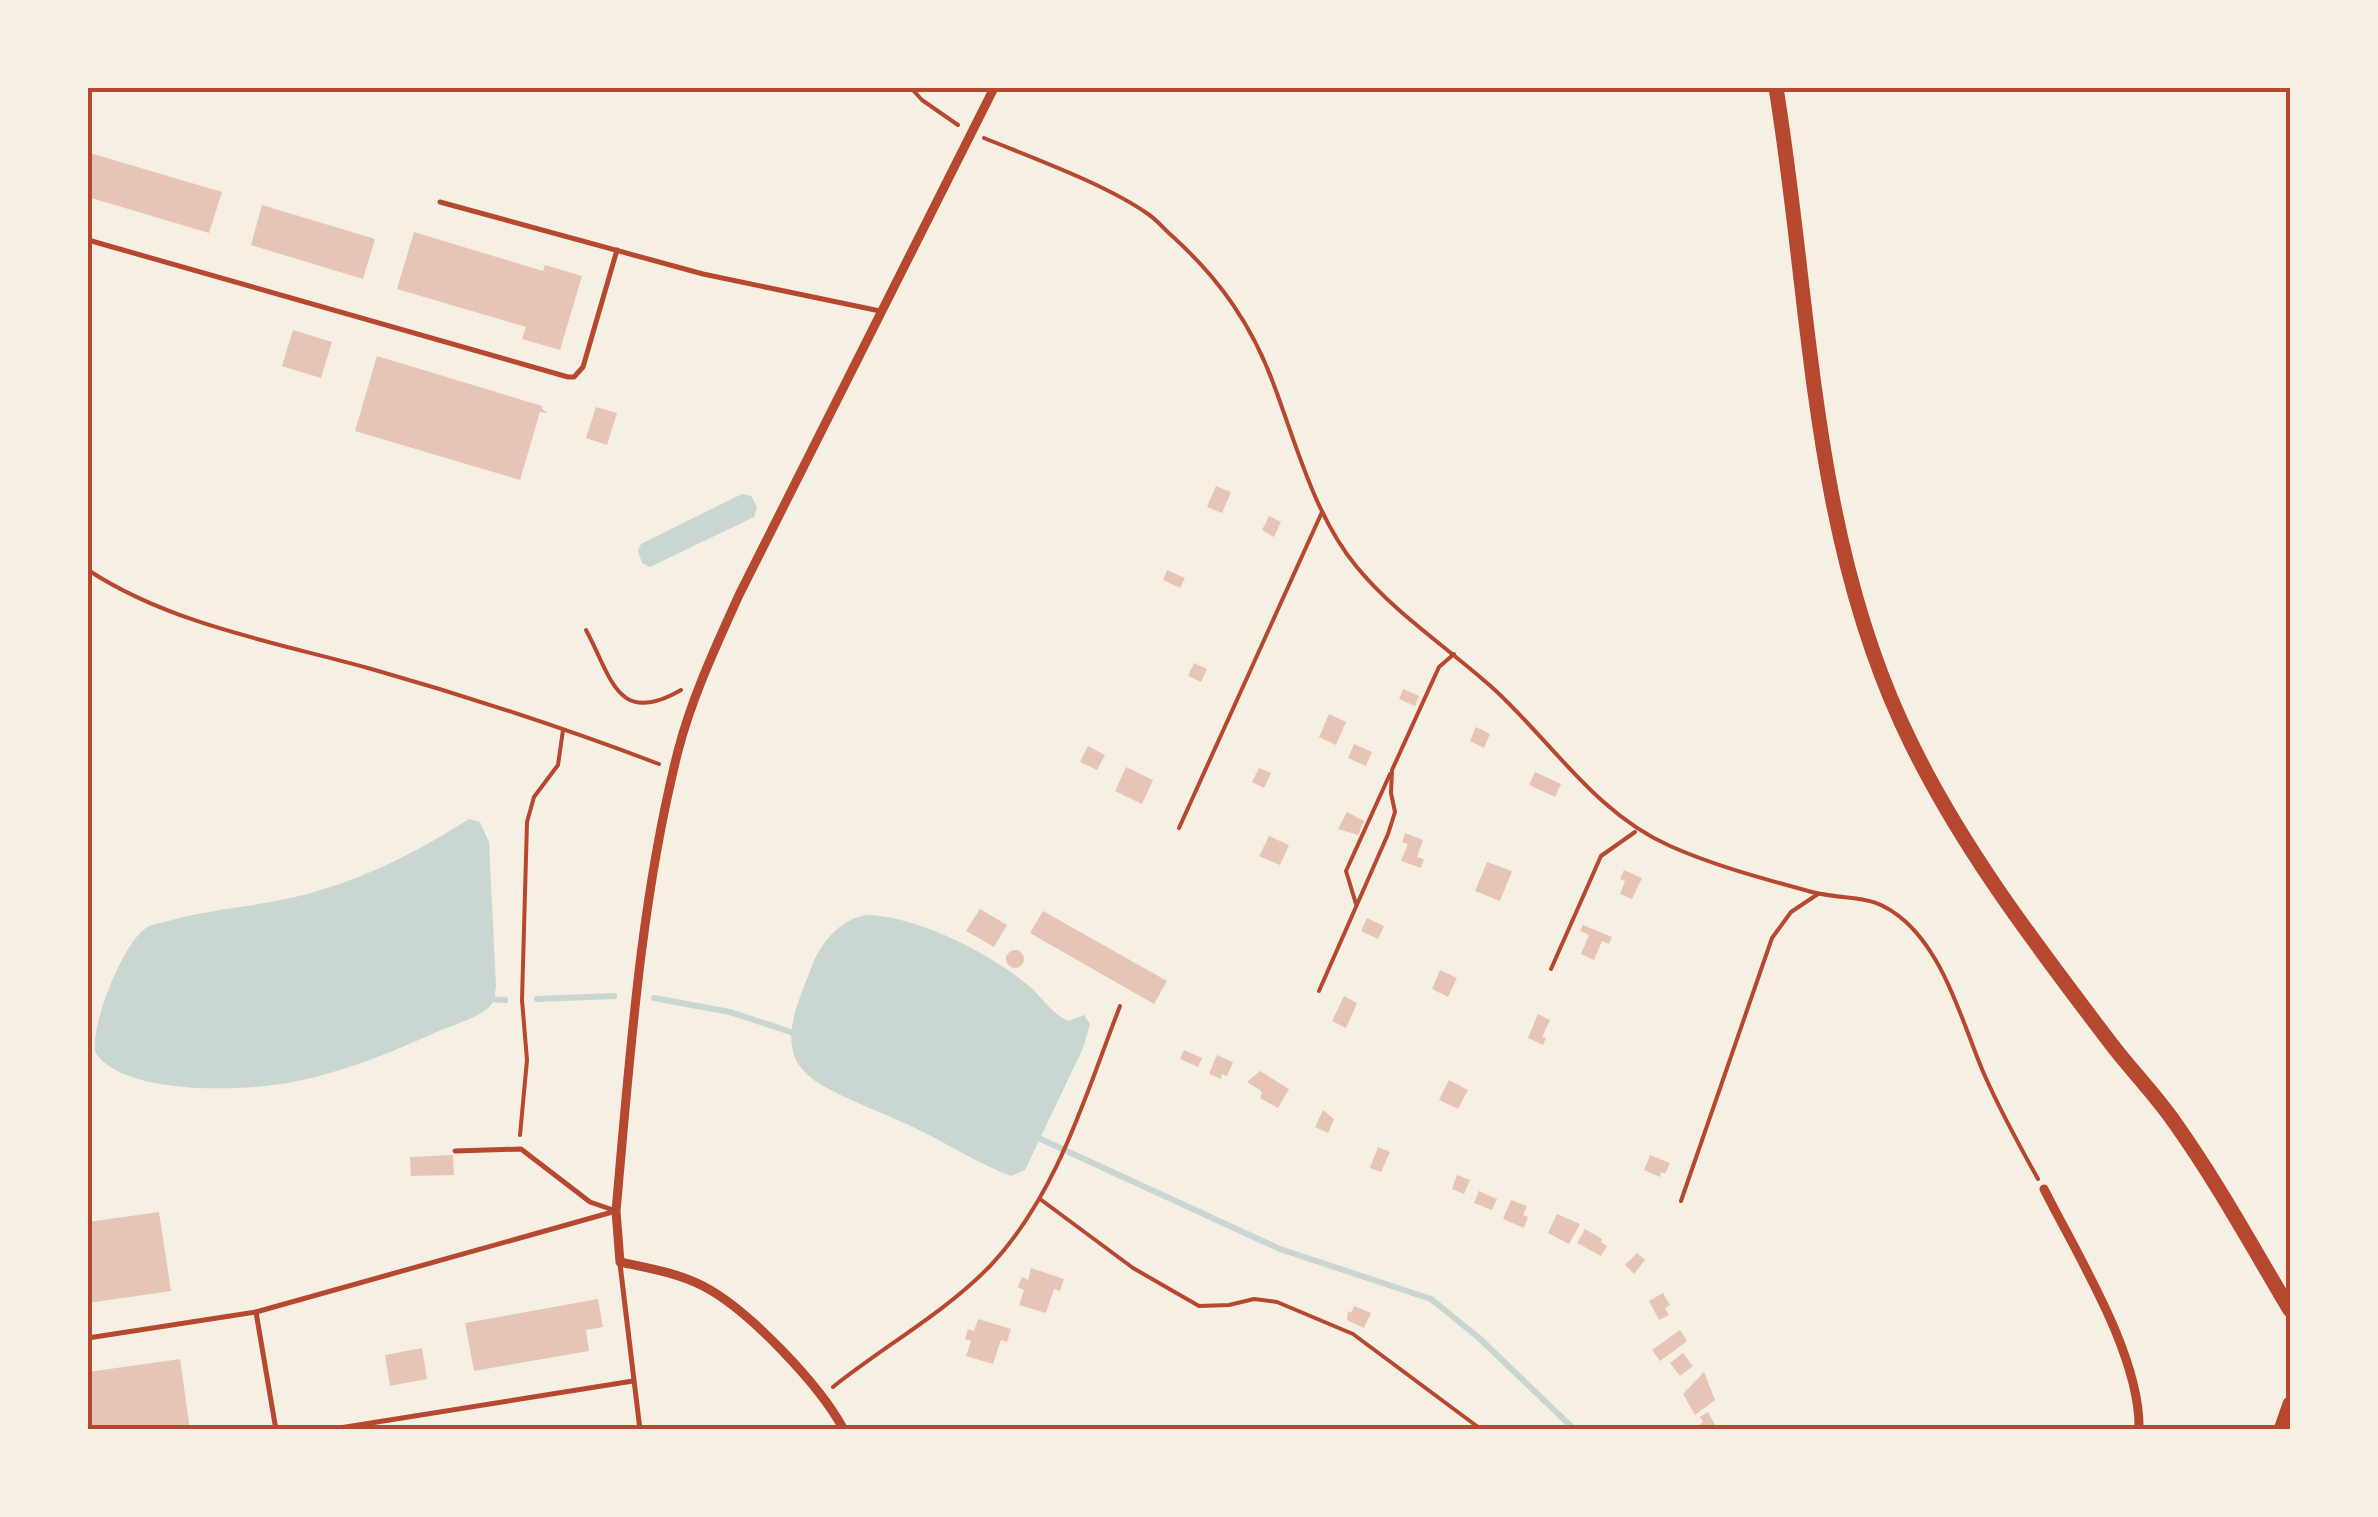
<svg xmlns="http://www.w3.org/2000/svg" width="2378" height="1517" viewBox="0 0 2378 1517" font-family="'Noto Sans',sans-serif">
<rect width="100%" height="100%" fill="#f6efe4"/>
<g fill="#c9d6d2">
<polygon points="742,494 751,496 757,507 754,517 650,567 642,563 638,551 641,544"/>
<path d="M 469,819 L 480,822 L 489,842 L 496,987 C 495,992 495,997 493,1002 C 484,1017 454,1024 439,1031 C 392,1052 344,1072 293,1082 C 246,1091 124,1097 95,1052 C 91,1025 122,944 146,928 C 151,924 162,923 168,921 C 210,909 253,907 295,897 C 361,881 412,855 469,819 Z"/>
<path d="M 866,915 C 915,915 992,954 1029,986 C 1042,997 1052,1015 1069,1021 L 1084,1015 L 1090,1024 L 1083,1048 L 1025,1170 L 1011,1176 C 979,1164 952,1146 921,1131 C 888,1114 849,1102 817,1082 C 810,1078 799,1067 796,1060 C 783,1032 800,998 810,971 C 819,945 838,920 866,915 Z"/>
</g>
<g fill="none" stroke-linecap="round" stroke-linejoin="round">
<g stroke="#c9d6d2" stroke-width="6">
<polyline points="654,998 730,1012 797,1034"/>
<polyline points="488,999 505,1000"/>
<polyline points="537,999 614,996"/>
<polyline points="1034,1136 1280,1249 1431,1299 1478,1337 1575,1430"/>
</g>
</g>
<g fill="#e6c5b7">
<polygon points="90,153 222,192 209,233 88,197"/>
<polygon points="262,205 375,239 363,279 251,245"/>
<polygon points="414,232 543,271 545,265 582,276 560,350 522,339 526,327 397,289"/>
<polygon points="293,330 332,342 321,378 282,366"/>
<polygon points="377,356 542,406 542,409 548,413 540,412 520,480 355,431"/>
<polygon points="596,407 617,413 607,445 586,438"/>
<polygon points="1216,486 1231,492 1222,513 1207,507"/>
<polygon points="1269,516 1281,522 1274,537 1262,530"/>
<polygon points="1167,570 1185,578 1180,588 1163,580"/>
<polygon points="1194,663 1207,669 1201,682 1188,676"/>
<polygon points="1403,689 1419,696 1415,706 1399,699"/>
<polygon points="1329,714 1346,722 1336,745 1319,737"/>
<polygon points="1476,727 1490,734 1484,748 1470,741"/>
<polygon points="1354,744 1372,752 1366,766 1348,758"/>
<polygon points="1088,746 1105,755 1097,770 1080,762"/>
<polygon points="1126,767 1153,780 1142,804 1115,791"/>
<polygon points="1259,768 1271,773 1264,788 1252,782"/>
<polygon points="1535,772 1561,784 1555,797 1529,785"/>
<polygon points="1347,812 1364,821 1358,835 1338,829"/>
<polygon points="1405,833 1423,840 1417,857 1424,859 1421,868 1401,861 1408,844 1402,842"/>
<polygon points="1269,836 1289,845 1280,865 1259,856"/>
<polygon points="1487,862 1512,871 1500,901 1475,891"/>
<polygon points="1624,870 1642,878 1632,899 1620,894 1625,881 1620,879"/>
<polygon points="980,909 1007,925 994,947 966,931"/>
<polygon points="1043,911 1167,981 1154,1004 1030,933"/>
<polygon points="1367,918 1384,926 1378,939 1361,931"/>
<polygon points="1583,925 1612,937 1609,944 1602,941 1594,960 1581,954 1589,935 1580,931"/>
<circle cx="1015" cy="959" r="9"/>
<polygon points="1440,970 1457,978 1448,997 1432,989"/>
<polygon points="1344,996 1357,1003 1346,1028 1332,1021"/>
<polygon points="1538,1014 1550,1020 1542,1037 1546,1038 1543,1045 1528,1038"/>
<polygon points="1184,1050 1202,1058 1198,1067 1180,1059"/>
<polygon points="1217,1055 1233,1062 1227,1076 1222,1074 1221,1079 1209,1074"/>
<polygon points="1260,1071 1289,1089 1278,1108 1260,1098 1262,1093 1260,1090 1247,1082"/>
<polygon points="1449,1080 1468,1090 1458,1109 1439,1100"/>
<polygon points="1323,1110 1334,1119 1328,1133 1315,1127"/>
<polygon points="1378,1147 1390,1152 1381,1172 1370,1168"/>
<polygon points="453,1155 454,1175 411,1176 410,1157"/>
<polygon points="1650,1155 1670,1163 1665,1174 1661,1172 1660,1177 1644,1170"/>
<polygon points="1457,1175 1470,1180 1464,1194 1452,1189"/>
<polygon points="1479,1191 1497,1199 1492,1210 1474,1203"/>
<polygon points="1511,1200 1527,1206 1523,1215 1528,1217 1524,1228 1503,1219"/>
<polygon points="159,1212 171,1291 88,1303 88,1222"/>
<polygon points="1557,1214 1580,1224 1569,1244 1548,1233"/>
<polygon points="1585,1229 1602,1239 1601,1242 1607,1246 1601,1256 1577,1243"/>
<polygon points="1637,1253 1645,1260 1634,1274 1625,1265"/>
<polygon points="1031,1268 1064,1279 1060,1291 1054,1289 1046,1313 1019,1305 1024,1290 1018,1287 1022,1277 1028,1280"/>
<polygon points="1663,1293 1670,1305 1665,1308 1669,1315 1659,1320 1649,1301"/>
<polygon points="598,1299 603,1327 586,1330 589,1351 474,1371 465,1323"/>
<polygon points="1354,1306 1371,1313 1364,1328 1347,1320 1348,1311 1351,1313"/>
<polygon points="978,1319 1011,1329 1007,1342 1001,1340 993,1364 966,1356 971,1341 965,1339 968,1329 974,1331"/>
<polygon points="1680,1330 1687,1341 1660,1361 1652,1350"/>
<polygon points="422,1348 427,1379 390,1386 385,1355"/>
<polygon points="1683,1353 1693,1366 1680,1376 1670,1363"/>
<polygon points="180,1359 190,1430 88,1430 88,1372"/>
<polygon points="1704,1372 1715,1400 1695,1415 1683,1394"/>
<polygon points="1708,1412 1718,1430 1701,1430 1699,1425 1703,1422 1700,1417"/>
</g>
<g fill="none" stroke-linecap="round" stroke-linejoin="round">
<g stroke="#b5482f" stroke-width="4">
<polyline points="911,88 922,100 958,125"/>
<path d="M 984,138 C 1033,158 1105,184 1148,214 C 1156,219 1163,228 1171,235 C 1219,278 1253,326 1275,388 C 1297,447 1315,516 1356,566 C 1395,614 1450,649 1496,691 C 1553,744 1597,814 1670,846 C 1715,866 1764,879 1812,892 C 1852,902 1871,891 1906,922 C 1947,960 1963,1025 1984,1074 C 2000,1110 2019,1145 2038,1179"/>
<path d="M 88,570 C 170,624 274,642 368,668 C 467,696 564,728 659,764"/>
<path d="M 586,630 C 612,678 617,727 681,690"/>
<polyline points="1179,828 1322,512"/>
<polyline points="1356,904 1346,871 1390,774"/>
<polyline points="1551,969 1601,856 1635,832"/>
<polyline points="1319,991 1388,834 1395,812 1391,793 1392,770 1439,667 1454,654"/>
<polyline points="520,1135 527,1060 522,1000 527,822 534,797 558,765 563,730"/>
<polyline points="1040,1199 1133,1268 1199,1306 1229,1305 1254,1299 1277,1302 1353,1334 1482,1430"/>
<polyline points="1681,1201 1772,938 1791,912 1818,894"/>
<path d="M 833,1387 C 884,1346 946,1312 991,1265 C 1058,1193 1085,1096 1120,1006"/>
</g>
<g stroke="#b5482f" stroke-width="5">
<polyline points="440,202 703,274 880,311"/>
<polyline points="88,240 568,377 574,377 583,367 617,250"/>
<polyline points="620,1264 640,1430"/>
<polyline points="256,1312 276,1430"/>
<polyline points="88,1338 256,1312 616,1211 590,1202 521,1149 455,1151"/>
<polyline points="327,1430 633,1381"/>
</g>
<g stroke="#b5482f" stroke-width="9">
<path d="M 2044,1189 C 2077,1255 2141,1356 2139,1430"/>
<path d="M 844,1430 C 820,1385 748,1309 703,1286 C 678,1273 648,1268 620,1262 L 616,1211 C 630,1057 640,902 678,751 C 692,697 716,646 739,595 L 994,88"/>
</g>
<g stroke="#b5482f" stroke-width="15">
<path d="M 1776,88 C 1811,301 1810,524 1902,724 C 1954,838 2033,941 2109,1041 C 2130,1069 2155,1094 2175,1123 C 2217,1182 2253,1248 2290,1310"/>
<polyline points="2281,1430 2290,1404"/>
</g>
</g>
<rect width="2378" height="1517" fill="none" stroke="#f6efe4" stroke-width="180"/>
<rect x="90" y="90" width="2198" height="1337" fill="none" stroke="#b5482f" stroke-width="4"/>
</svg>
